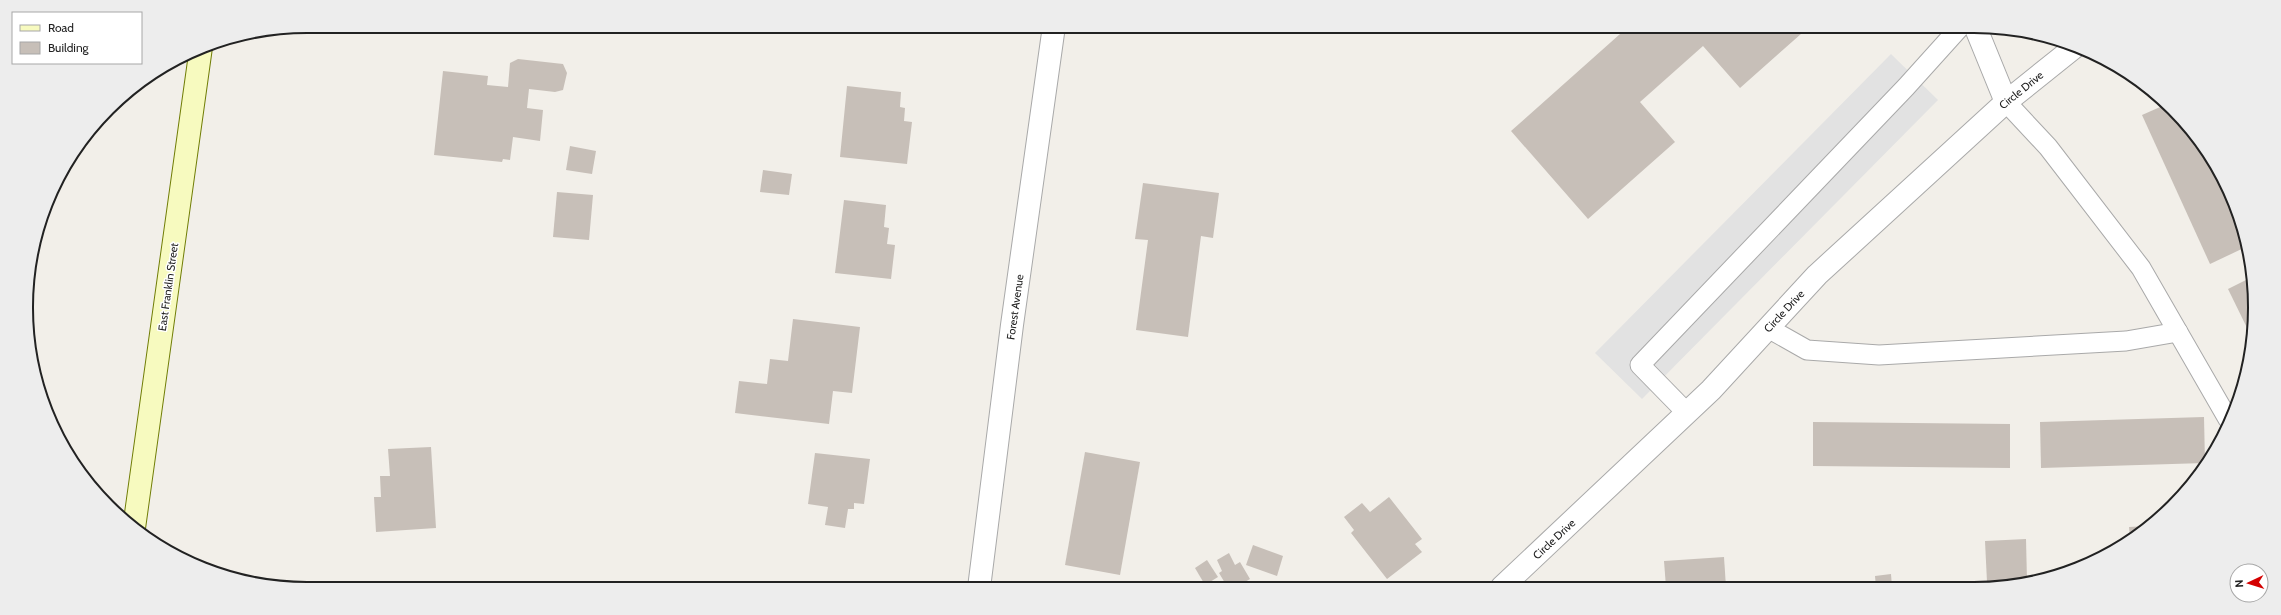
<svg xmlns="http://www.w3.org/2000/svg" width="2281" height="615" viewBox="0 0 2281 615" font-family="Cabin,sans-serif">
<rect width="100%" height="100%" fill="#f2efe9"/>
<polygon fill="#e2e2e2" points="1891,54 1938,100 1642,399 1595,353"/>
<g fill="#c7bfb8">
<polygon points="1629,26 1810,26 1740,88 1703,46 1640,102 1675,142 1588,219 1511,131"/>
<polygon points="518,59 563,64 567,73 563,90 555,92 529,89 527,108 543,110 540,141 513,137 510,160 503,159 502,162 434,155 443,71 488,76 487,85 508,87 510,63"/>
<polygon points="847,86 901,92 900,107 905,108 904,121 912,122 907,164 840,157"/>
<polygon points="2167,104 2207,151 2237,210 2248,246 2210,264 2142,115"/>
<polygon points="570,146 596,151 592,174 566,170"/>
<polygon points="763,170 792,174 789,195 760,192"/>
<polygon points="1143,183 1219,193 1213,238 1201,236 1188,337 1136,330 1148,240 1135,239"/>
<polygon points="557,192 593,195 589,240 553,237"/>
<polygon points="844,200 886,205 884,227 889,228 887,244 895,245 891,279 835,273"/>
<polygon points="2252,277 2255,307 2252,338 2228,289"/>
<polygon points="793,319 860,327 852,393 833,391 829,424 735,413 739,381 767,384 770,359 788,361"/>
<polygon points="2204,417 2205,463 2041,468 2040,422"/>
<polygon points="1813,422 2010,424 2010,468 1813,466"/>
<polygon points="431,447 436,528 376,532 374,497 381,497 380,476 390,476 388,449"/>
<polygon points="1085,452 1140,462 1120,575 1065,565"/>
<polygon points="815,453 870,459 864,504 854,503 854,509 848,509 845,528 825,525 828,507 808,504"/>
<polygon points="1389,497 1422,539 1415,544 1422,552 1387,579 1351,533 1354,530 1344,517 1362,503 1370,512"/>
<polygon points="2148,526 2141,531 2130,537 2129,527"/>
<polygon points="2026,539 2027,581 1987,582 1985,541"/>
<polygon points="1253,545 1283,556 1277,576 1246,565"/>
<polygon points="1229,553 1235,565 1240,562 1250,579 1235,588 1228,588 1219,573 1222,571 1217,560"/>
<polygon points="1724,557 1726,587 1666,587 1664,561"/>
<polygon points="1207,560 1218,577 1205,585 1195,568"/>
<polygon points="1891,574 1892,587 1876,587 1875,576"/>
<polygon points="1271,582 1275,588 1263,588"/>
<polygon points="1300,583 1304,588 1294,588"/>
</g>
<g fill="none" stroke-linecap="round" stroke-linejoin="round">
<g stroke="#a9a9a9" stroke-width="21">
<g id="service">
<polyline points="2006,102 2048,147 2141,268 2228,419"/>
<polyline points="1768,328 1807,350 1879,355 2126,341 2178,332"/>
<polyline points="1687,413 1640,365 1906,87 1961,26"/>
</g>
</g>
<g stroke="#a9a9a9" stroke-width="24">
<g id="minor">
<polyline points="1975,26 2006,102"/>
<polyline points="1502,587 1711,390 1817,275 2006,102 2076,46"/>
<polyline points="979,588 1012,325 1054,26"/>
</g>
</g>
<g stroke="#707d05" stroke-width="24">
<polyline id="secondary" points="134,528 201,47"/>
</g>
<use href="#service" stroke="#fff" stroke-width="19"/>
<use href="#minor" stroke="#fff" stroke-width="22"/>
<use href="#secondary" stroke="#f7fabf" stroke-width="22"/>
</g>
<g text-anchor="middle" stroke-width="3" stroke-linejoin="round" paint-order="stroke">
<g font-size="11" fill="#222" stroke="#fff">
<text transform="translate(2021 90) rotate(-39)" y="4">Circle Drive</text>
<text transform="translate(168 287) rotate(-82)" y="4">East Franklin Street</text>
<text transform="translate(1015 307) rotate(-82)" y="4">Forest Avenue</text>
<text transform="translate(1784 311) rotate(-47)" y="4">Circle Drive</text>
<text transform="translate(1554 539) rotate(-43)" y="4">Circle Drive</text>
</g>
</g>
<path d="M0 0H2281V615H0ZM307 33H1974A274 274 0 0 1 2248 307V308A274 274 0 0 1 1974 582H307A274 274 0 0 1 33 308V307A274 274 0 0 1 307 33Z" fill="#ededed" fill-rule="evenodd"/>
<path fill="none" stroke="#222" stroke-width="2" d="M307 33H1974A274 274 0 0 1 2248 307V308A274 274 0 0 1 1974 582H307A274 274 0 0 1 33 308V307A274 274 0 0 1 307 33Z"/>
<rect x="12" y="12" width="130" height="52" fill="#ffffff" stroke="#a7a7a7"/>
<rect x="20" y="25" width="20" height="6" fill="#f7fabf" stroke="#a7a7a7"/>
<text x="48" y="32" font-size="12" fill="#222222">Road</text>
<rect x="20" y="42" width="20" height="12" fill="#c7bfb8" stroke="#a7a7a7"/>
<text x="48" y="52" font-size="12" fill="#222222">Building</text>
<g transform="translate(2249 583) rotate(266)"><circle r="19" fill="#ffffff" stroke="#a7a7a7"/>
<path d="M0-3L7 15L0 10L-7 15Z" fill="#d40000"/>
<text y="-6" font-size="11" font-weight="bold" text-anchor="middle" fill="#222222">N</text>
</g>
</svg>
